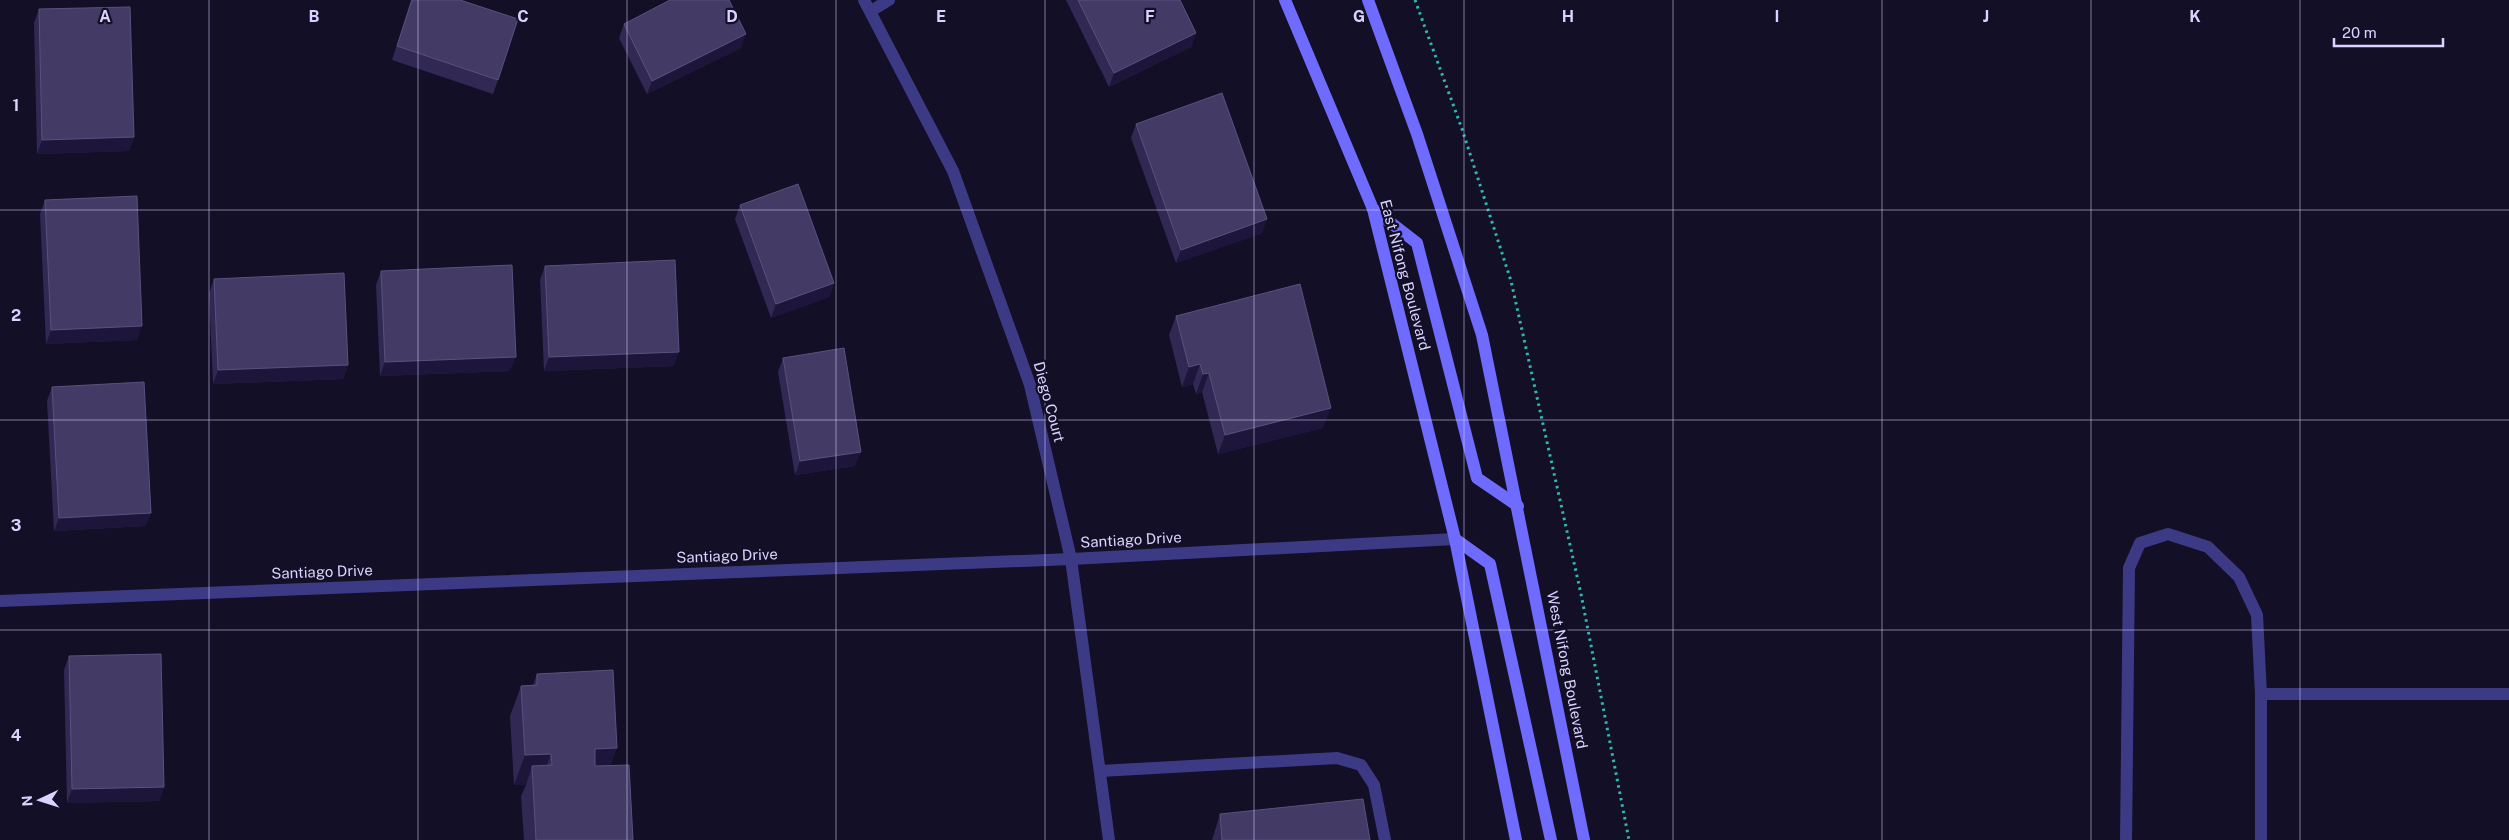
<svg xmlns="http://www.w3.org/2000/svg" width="2509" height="840" viewBox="0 0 2509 840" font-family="'Public Sans',sans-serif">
<rect width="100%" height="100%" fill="#130f26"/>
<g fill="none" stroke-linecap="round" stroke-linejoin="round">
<polyline stroke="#2fb8b0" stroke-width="3" stroke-dasharray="2.5 4" stroke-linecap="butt" points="1415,0 1462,129 1511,281 1581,594 1629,840"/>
<g stroke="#3d3a85" stroke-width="12">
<polyline points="871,11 889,0"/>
<polyline points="2261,694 2509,694"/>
<polyline points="1100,771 1337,758 1361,765 1374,785 1385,840"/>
<polyline points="2126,840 2129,568 2140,543 2168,534 2208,547 2239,577 2257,615 2261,694 2261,840"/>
</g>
<g stroke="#3d3a85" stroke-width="12">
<polyline points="864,0 953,171 1030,385 1071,559 1109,840"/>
<polyline points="0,601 1071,559 1455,539"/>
</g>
<g stroke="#6f6bff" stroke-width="12">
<polyline points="1285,0 1373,209 1455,539 1516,840"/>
<polyline points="1368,0 1417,134 1482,335 1584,840"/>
<polyline points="1373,209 1417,243 1477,478 1518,506"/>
<polyline points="1455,539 1490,564 1551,840"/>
</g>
</g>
<g fill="#312854">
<polygon points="411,0 460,0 498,80 493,94 392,60"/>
<polygon points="1066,0 1180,0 1196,33 1191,47 1109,87"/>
<polygon points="39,9 134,137 129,151 37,154 34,23"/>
<polygon points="624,24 741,48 647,94 619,38"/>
<polygon points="1136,124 1262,233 1176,263 1131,138"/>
<polygon points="45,200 137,340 46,344 40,214"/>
<polygon points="740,205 834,283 829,297 771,318 735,219"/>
<polygon points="545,266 674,366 544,371 540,280"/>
<polygon points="381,271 510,371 380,376 376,285"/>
<polygon points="214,279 348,365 343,379 213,384 209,293"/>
<polygon points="1176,316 1323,428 1218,454 1202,392 1196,394 1193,384 1182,387 1169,335"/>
<polygon points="783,358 855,466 795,475 778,372"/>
<polygon points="52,387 151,513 145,526 54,531 47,401"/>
<polygon points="69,656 164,787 159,801 67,803 64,670"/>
<polygon points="537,674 610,766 633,840 524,840 521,796 526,785 514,785 510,716 521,686 533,685"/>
<polygon points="1220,814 1370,840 1212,840"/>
</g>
<g fill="#1d163a">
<polygon points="1196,33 1191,47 1109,87 1114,73"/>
<polygon points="746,34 741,48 647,94 652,81"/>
<polygon points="134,137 129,151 37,154 42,140"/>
<polygon points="1267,219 1262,233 1176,263 1181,250"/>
<polygon points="834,283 829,297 771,318 776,304"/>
<polygon points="142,326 137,340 46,344 51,330"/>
<polygon points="679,352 674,366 544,371 549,357"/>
<polygon points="516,357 510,371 380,376 385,362"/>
<polygon points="1200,364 1193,384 1182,387 1189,367"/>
<polygon points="348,365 343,379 213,384 218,370"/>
<polygon points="1209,373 1202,392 1196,394 1203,374"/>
<polygon points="1331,408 1323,428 1218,454 1225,435"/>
<polygon points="861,452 855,466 795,475 800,461"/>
<polygon points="151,513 145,526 54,531 59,518"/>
<polygon points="617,748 606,778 584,779 595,749"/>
<polygon points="551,754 540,784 532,766 526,785 514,785 525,755"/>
<polygon points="164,787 159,801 67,803 72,789"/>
</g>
<g fill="#433a66" stroke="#5a527e">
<polygon points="412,0 460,0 518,19 498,80 397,46"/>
<polygon points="670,0 729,0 746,34 652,81 624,24"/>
<polygon points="1078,0 1180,0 1196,33 1114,73"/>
<polygon points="130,7 134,137 42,140 39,9"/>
<polygon points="1222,93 1267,219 1181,250 1136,124"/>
<polygon points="798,184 834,283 776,304 740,205"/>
<polygon points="137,196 142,326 51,330 45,200"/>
<polygon points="675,260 679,352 549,357 545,266"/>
<polygon points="512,265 516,357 385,362 381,271"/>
<polygon points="344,273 348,365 218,370 214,279"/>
<polygon points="1300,284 1331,408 1225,435 1209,373 1203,374 1200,364 1189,367 1176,316"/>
<polygon points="844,348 861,452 800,461 783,358"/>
<polygon points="144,382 151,513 59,518 52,387"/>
<polygon points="161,654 164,787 72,789 69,656"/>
<polygon points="613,670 617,748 595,749 595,766 629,765 633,840 536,840 532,766 552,765 551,754 525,755 521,686 537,685 537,674"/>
<polygon points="1363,799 1370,840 1222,840 1220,814"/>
</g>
<path fill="none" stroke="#d9d4ff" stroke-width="1" stroke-opacity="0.55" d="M 209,0 L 209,840M 418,0 L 418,840M 627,0 L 627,840M 836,0 L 836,840M 1045,0 L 1045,840M 1254,0 L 1254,840M 1464,0 L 1464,840M 1673,0 L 1673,840M 1882,0 L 1882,840M 2091,0 L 2091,840M 2300,0 L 2300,840M 0,210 L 2509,210M 0,420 L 2509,420M 0,630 L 2509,630"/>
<g text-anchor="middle" stroke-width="4.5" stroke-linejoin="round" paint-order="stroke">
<g font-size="15" fill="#d9d4ff" stroke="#130f26">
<text transform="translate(1405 275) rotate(75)" y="5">East Nifong Boulevard</text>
<text transform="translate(1049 402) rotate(75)" y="5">Diego Court</text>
<text transform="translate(1131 540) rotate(-3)" y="5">Santiago Drive</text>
<text transform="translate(727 556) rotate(-2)" y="5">Santiago Drive</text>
<text transform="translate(322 572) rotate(-2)" y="5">Santiago Drive</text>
<text transform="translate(1567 670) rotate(79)" y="5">West Nifong Boulevard</text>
</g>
</g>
<g font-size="16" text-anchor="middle" font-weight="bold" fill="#d9d4ff" stroke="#130f26" stroke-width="4.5" stroke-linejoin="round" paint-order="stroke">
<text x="105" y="22">A</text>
<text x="314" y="22">B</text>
<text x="523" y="22">C</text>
<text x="732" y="22">D</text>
<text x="941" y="22">E</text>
<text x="1150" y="22">F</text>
<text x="1359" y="22">G</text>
<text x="1568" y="22">H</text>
<text x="1777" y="22">I</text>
<text x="1986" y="22">J</text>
<text x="2195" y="22">K</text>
<text x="16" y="111">1</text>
<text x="16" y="321">2</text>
<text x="16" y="531">3</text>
<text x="16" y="741">4</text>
</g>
<g transform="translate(40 800) rotate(266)" stroke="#130f26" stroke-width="4" paint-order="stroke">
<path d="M0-4L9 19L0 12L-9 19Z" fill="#d9d4ff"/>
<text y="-8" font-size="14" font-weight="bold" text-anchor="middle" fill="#d9d4ff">N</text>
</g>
<path d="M2334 38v8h109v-8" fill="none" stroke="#d9d4ff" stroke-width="2.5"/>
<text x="2342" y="38" font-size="15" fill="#d9d4ff" stroke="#130f26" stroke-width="4" paint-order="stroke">20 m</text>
</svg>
